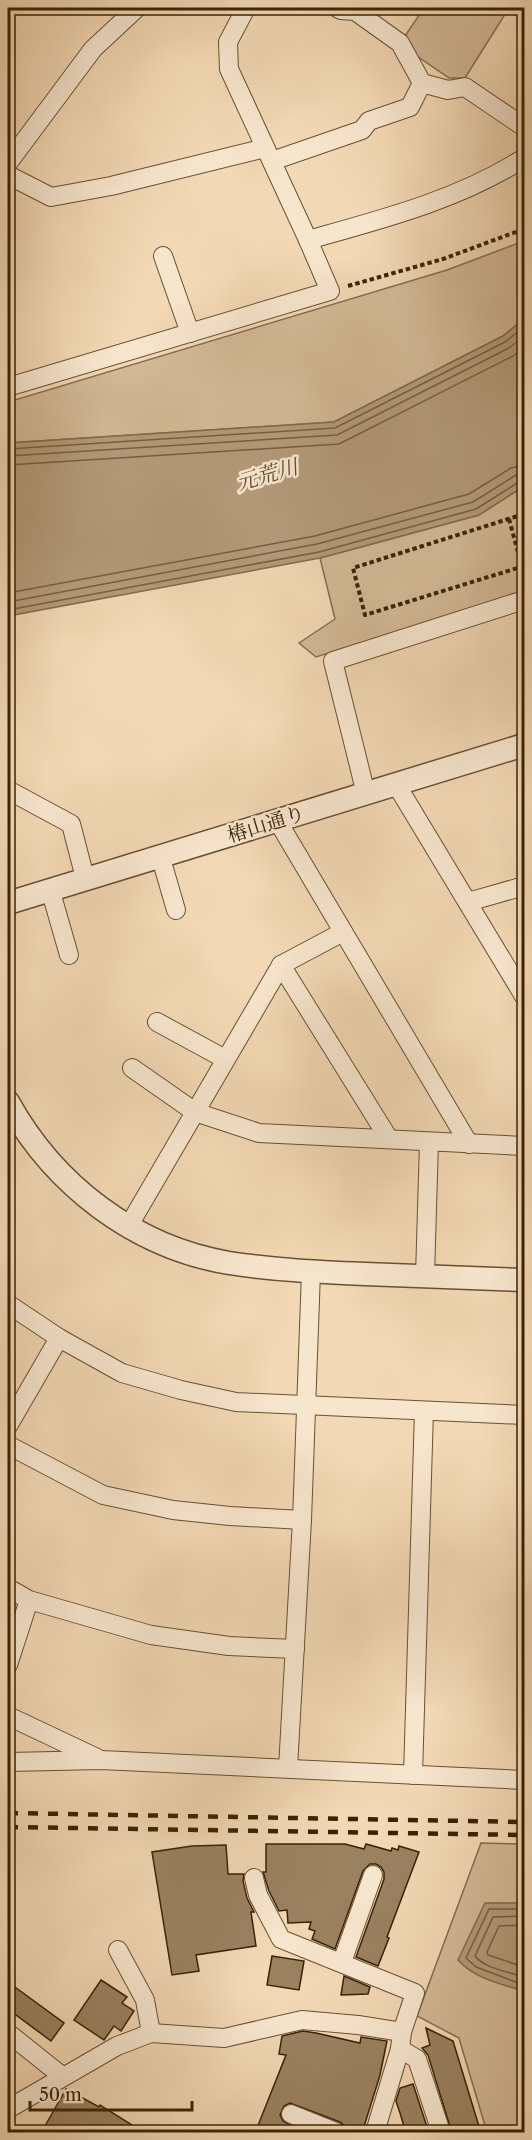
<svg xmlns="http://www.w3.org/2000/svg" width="532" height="2140" viewBox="0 0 532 2140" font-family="'Libre Caslon Text','Noto Serif JP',serif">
<rect width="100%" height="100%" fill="#f2d8b4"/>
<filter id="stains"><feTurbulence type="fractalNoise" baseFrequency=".00333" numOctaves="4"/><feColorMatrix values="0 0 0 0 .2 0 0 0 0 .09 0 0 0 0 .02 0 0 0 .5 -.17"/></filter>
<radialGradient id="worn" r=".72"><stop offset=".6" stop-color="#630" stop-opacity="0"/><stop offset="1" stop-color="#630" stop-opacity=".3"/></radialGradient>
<g fill="#d3b996" stroke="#876e4e" stroke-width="1.5">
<polygon points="424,8 509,8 465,78 449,78 414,54 405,36"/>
<polygon points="524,241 524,319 503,336 334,422 8,443 8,402 447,270"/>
<polygon points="524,486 524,592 316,657 299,643 335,619 320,558 479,515"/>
<polygon points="481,1843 524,1844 524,2132 481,2132 486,2129 459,2038 417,2016"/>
</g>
<g fill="#b49a79" stroke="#846a4b" stroke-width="1.5">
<polygon points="524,319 524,486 479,515 320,558 8,616 8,443 334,422 503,336"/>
<path d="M 485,1903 L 524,1903 L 524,1991 C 501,1984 475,1979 458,1960 Z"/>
</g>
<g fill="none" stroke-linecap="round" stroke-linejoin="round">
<g stroke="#785e40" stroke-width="1.5">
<polyline points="8,449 335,428 505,342 524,327"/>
<polyline points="8,456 337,435 509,348 524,336"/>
<polyline points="8,465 339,444 513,356 524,348"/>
<polyline points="8,593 315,536 469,494 511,468 524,465"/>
<polyline points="8,602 317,544 473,502 516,475 524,474"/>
<polyline points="8,610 319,552 476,509 519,482 524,481"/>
<polyline points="524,1909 489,1909 466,1958 476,1967 524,1985"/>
<path d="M 524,1916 L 493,1917 L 475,1956 C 485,1969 510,1972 524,1977"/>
<polyline points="524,1925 499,1926 487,1952 488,1955 524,1967"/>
</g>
</g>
<g fill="#9a8160" stroke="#3b2206" stroke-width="1.5">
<polygon points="266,1844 345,1844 364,1849 366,1844 391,1851 392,1848 398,1850 399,1846 419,1852 387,1937 389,1938 378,1966 356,1957 384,1879 384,1872 381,1867 376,1864 370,1864 363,1871 335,1949 312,1939 315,1931 309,1929 311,1922 288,1923 287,1910 279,1911 269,1891 263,1872 266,1872"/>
<polygon points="226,1845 228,1874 244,1874 243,1881 247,1898 254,1912 251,1912 256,1946 196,1955 199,1971 172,1975 152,1852 192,1846"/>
<polygon points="272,1956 304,1961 299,1990 267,1985"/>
<polygon points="344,1976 370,1987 368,1994 341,1995"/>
<polygon points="101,1980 127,1997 122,2003 134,2011 121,2031 114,2026 104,2040 74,2020"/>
<polygon points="8,1982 64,2023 51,2041 8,2009"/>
<polygon points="426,2028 453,2041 481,2133 452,2133 428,2055 422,2048 430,2045"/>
<polygon points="303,2031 316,2033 360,2043 361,2037 387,2041 380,2075 362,2133 346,2127 340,2122 290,2103 284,2106 280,2115 283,2121 292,2126 290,2133 255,2133 286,2055 279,2054 282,2036"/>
<polygon points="413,2084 429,2133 406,2133 400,2113 396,2101 400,2088"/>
<polygon points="66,2089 99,2107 100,2105 145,2133 41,2133"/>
</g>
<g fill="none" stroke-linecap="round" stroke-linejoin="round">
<g stroke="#695032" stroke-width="20">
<g id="minor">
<path d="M 246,8 L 228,42 L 229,69 L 308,240 C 383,219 458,200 524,158"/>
<polyline points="337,8 341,10 355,11 400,43 422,83 448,90 465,87 524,127"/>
<polyline points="272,161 362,130 369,121 410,107 422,83"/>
<polyline points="8,163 93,49 137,8"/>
<polyline points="8,175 51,197 111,186 265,148"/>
<polyline points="163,256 190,333"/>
<polyline points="8,387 330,291 308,240"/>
<polyline points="396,784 524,996"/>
<polyline points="8,790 71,824 85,878"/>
<polyline points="366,794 333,661 524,600"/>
<polyline points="277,820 469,1144"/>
<polyline points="160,855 176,910"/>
<polyline points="50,889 69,955"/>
<polyline points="468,902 524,886"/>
<polyline points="281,965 389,1139"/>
<polyline points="157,1022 225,1059"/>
<polyline points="132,1068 195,1112 259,1133 524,1146"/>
<polyline points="128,1227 281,965 343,932"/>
<polyline points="425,1276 429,1142"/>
<polyline points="8,1304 59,1338 122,1373 181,1390 236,1402 524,1415"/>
<polyline points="8,1426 59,1338"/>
<polyline points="8,1445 103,1495 173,1510 230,1516 302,1520"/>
<polyline points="8,1588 29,1600 151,1635 229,1646 295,1649"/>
<polyline points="8,1665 29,1600"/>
<polyline points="8,1716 97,1758"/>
<polyline points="8,1762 101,1760 524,1780"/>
<polyline points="288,1768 302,1520 311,1272"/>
<polyline points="413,1775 424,1411"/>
<polyline points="254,1878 258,1895 281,1939 415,1993 402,2032"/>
<polyline points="118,1950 145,2000 151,2033"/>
<polyline points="342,1962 373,1875"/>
<polyline points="8,2033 62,2076"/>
<polyline points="400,2049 417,2059 441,2132"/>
<polyline points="8,2109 117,2046 151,2033 224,2038 302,2020 358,2025 402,2032 400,2049 375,2132"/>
<polyline points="291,2114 336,2132"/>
</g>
</g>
<g stroke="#695032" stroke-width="25">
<g id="tertiary">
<polyline points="8,903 524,745"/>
<path d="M 8,1102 C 54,1185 134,1247 229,1263 C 274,1270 319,1272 365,1274 C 418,1276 471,1278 524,1280"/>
</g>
</g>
<g stroke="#3b2206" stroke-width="4" stroke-dasharray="4.5 3" stroke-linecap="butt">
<polyline points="348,286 443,259 524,229"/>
<polyline points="524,514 353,568 365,615 524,566"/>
<polyline points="509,519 522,567"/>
</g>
<use href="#minor" stroke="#f7e6ce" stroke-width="18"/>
<use href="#tertiary" stroke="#f7e6ce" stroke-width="22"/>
<g stroke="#3b2206" stroke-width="4.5" stroke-dasharray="10 10" stroke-linecap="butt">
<polyline points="8,1813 524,1822"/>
<polyline points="8,1827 524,1835"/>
</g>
</g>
<g text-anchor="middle" stroke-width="5" stroke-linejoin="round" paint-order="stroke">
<g font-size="20" fill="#3b2206" stroke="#f7e6ce">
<text transform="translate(266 824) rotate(-17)" y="7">椿山通り</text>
</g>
<g font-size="21" font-style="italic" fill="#654c2e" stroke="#f7e6ce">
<text transform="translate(267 475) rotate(-16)" y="7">元荒川</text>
</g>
</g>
<rect width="532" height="2140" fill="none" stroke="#f2d8b4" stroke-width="30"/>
<rect x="9" y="9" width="514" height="2122" fill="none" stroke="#3b2206" stroke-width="3"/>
<rect x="15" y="15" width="502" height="2110" fill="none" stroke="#3b2206" stroke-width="1.5"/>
<path d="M30 2101v9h162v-9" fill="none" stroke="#3b2206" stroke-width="3"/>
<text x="39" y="2101" font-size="18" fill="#3b2206" stroke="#f7e6ce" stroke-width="4.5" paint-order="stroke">50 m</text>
<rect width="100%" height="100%" filter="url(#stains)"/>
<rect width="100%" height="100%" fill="url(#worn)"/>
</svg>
